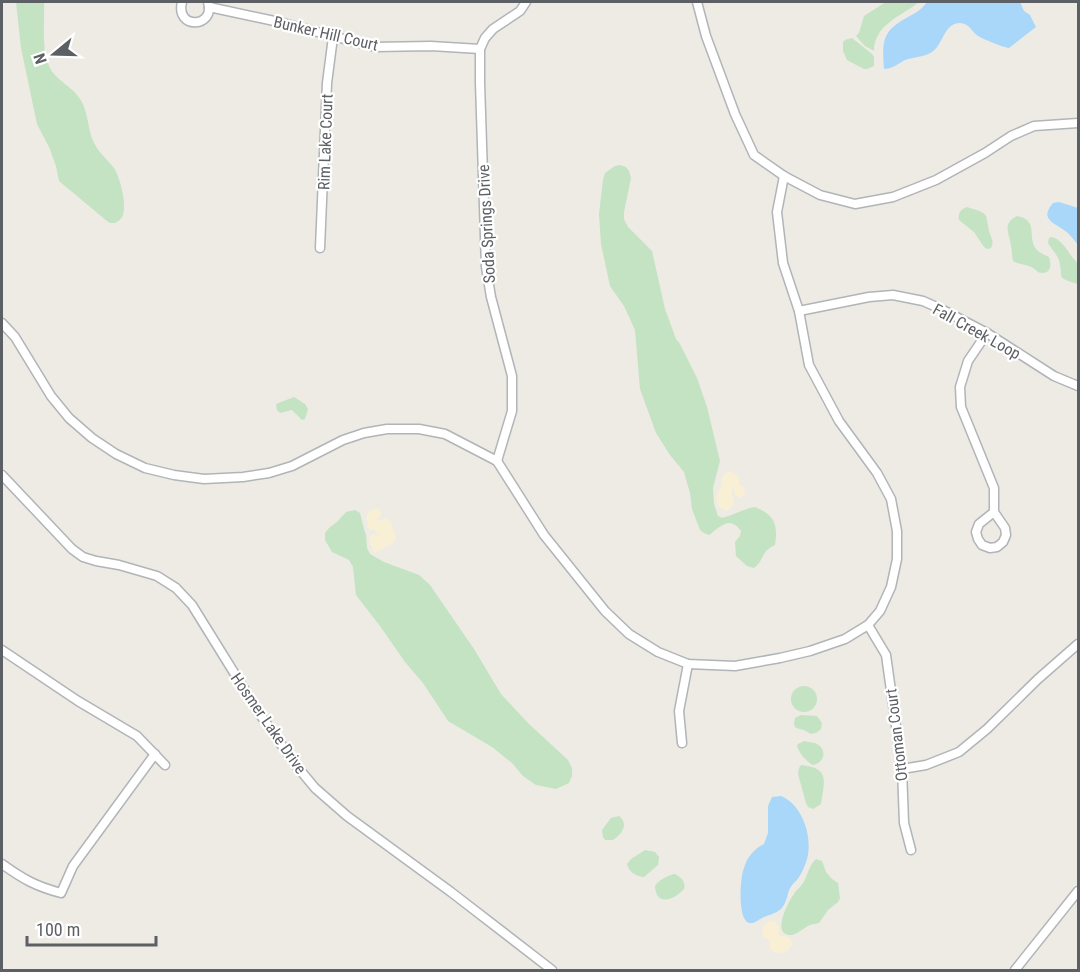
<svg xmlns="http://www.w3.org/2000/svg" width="1080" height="972" viewBox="0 0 1080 972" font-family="'Roboto Condensed',sans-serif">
<rect width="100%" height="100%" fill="#edebe4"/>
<g fill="#c3e3c2">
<path d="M 16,2 L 44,2 C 45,22 41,46 49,66 C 55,80 72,86 80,99 C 89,112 87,129 94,143 C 99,153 107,159 114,168 C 120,177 128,207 122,217 C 120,220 118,221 115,223 L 110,223 L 107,221 L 59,181 L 56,166 L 49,147 L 37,124 L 21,48 Z"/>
<path d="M 886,2 L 919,2 C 902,16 874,24 874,51 L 865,46 L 856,36 L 859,33 L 864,16 Z"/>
<polygon points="852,38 872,54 874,57 874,66 867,69 864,69 847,60 843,51 843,42 845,40"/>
<path d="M 620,165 L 626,167 L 629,171 L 631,178 L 624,212 L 624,219 L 628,227 L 652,251 L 665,309 L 676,339 L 680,344 L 697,378 L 707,407 L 720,461 L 713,488 L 714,504 L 718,516 L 722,518 C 734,515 743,509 755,507 C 775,515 778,525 775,545 C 760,552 765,560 754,568 L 747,566 L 736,556 L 735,542 L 740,536 L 741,531 C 729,515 721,527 709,535 L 704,533 L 700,530 L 692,509 L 690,493 L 684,472 L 670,455 L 656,433 L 640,389 L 635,330 L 624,306 L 610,286 L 601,244 L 599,214 L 603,180 L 605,173 L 615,166 Z"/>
<path d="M 967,207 C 992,215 984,212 990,234 C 992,240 994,242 991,248 L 987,249 L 984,247 L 974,232 L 959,220 C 958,214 960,209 967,207 Z"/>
<path d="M 1017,216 C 1039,220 1027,237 1036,249 C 1039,253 1045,255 1049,257 C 1051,264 1052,273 1042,273 C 1037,273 1037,270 1033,268 C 1026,264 1019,265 1013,261 C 1012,256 1012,251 1011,246 C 1010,234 1001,224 1017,216 Z"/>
<path d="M 1052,237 C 1065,241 1068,255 1078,263 L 1078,284 C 1055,277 1064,280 1059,260 C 1057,254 1051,249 1048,243 L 1049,238 Z"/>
<polygon points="294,397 305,404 308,409 305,419 302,420 292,410 280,413 277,410 276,404"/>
<polygon points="355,510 360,513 364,529 366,535 367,548 370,554 384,562 419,575 430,585 474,649 501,694 528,723 568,760 572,768 572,776 569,783 556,789 536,785 523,776 512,763 492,747 448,721 423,683 405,662 380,626 356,595 353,567 349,560 332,552 325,540 325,533 329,528 337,522 346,512"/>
<circle cx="804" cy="699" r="13"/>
<polygon points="801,715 817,716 822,723 821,729 816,733 811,734 804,730 799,729 795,727 794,723 795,718"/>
<path d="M 804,741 C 807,742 811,742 815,743 C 827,748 826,762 813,765 C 807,762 799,753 797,746 L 798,744 Z"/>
<path d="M 801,765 C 831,768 824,782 821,804 L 813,809 L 808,807 L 806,803 L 798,774 L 799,768 Z"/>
<path d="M 619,816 C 629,824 622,834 613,840 L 605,840 L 603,837 L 602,830 L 611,818 Z"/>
<path d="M 645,850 L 655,852 L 659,857 L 658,865 L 644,877 C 635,876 629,872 627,864 L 631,859 Z"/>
<path d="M 816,859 L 822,861 L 826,872 L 832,879 L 838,883 L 840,898 L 838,902 L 828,910 L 819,923 C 816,924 813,924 810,925 C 803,928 796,936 789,935 C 772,933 788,902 794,894 C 796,890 800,888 803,883 C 808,875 809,865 816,859 Z"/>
<path d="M 675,874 C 681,877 686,882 684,889 C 674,900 656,907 655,886 C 659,880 668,875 675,874 Z"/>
</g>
<g fill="#f8efd5">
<path d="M 730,471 L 735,473 L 739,478 L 739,485 L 744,487 L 745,493 L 741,498 L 735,495 L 734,489 L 732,488 C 731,498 738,507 726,511 L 719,507 L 716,499 L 718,491 L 722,485 L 721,480 L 724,474 Z"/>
<path d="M 374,508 L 379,509 L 381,513 L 381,515 L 377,519 L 377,521 C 384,520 386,516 391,522 L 392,528 L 395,533 L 396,538 L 393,543 L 375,553 L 373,552 L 372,547 L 369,543 L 370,537 L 373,534 L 379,536 L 380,534 L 376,533 L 374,529 L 371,530 L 367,527 L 368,522 L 366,517 L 370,511 Z"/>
<path d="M 771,921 L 775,921 L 779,927 L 779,936 L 785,936 L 791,940 L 792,945 C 788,953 777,956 770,949 L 769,940 L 764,938 C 761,930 762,924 771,921 Z"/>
</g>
<g fill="#a9d7f9">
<path d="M 927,2 L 1020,2 L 1024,11 L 1030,15 L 1036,27 L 1009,48 C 1002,47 983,39 978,36 C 972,32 969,23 960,23 C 944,23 943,45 932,52 C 924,57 914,57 905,60 C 898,64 892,69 884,69 C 882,41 882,31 908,17 C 917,12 921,10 927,2 Z"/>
<path d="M 1059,202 L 1078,208 L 1078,245 C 1074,240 1070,234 1064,230 C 1052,222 1040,218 1053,203 Z"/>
<path d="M 781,796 C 803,805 813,838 807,859 C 805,866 801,875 797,880 C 795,882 792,884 791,887 C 788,890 788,896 786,900 C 782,913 773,913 762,918 C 758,920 754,924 750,923 C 737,922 740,877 744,868 C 747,857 754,849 764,844 L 768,833 L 768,806 L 772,797 Z"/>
</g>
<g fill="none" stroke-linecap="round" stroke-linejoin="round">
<g stroke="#b1b4b8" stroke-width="11">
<g id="minor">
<path d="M 182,2 C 175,30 216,28 208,2"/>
<polyline points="697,2 706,36 735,114 754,155 784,176 820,195 855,204 893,197 936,180 985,153 1011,136 1034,126 1078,123"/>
<polyline points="209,7 279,22 375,47 431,46 480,49"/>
<polyline points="320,248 327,83 333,37"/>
<polyline points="799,311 869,297 893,295 923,301 941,309 987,333 1054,376 1078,386"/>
<polyline points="2,323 15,337 51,396 69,418 92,438 116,454 145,468 174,475 204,479 243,477 269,473 292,466 343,440 364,433 387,429 419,429 445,434 497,461 544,535 605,611 629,634 658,652 688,664 735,666 780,658 810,651 845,639 868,625 880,611 891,587 897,559 897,531 891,499 877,473 839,421 809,365 799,311 783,263 777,212 784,176"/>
<polyline points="987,333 968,361 960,387 961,407 994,488 994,512 1005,528 1006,535 1003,542 997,547 990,548 982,545 978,539 976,532 979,524 994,512"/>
<polyline points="497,461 512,411 512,376 491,297 486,267 480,83 480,49 485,38 493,29 520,11 526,2"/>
<polyline points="2,475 72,549 83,557 96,561 119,565 157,576 176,588 192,605 259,713 295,764 315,788 347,816 451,892 552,970"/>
<polyline points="868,625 886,655 902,769 904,823 911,850"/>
<polyline points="2,650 78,701 137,736 165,765"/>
<polyline points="682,743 679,711 688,664"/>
<polyline points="902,769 926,765 959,752 987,729 1038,679 1078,644"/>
<path d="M 2,864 C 23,879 35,886 61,893 L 73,866 L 155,754"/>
<polyline points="1015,970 1078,891"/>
</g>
</g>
<use href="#minor" stroke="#fff" stroke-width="8"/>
</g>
<g text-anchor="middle" stroke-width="4.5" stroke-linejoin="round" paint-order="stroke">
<g font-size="16" fill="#5c5f64" stroke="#fff">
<text transform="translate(326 33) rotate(13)" y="6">Bunker Hill Court</text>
<text transform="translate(325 142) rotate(-88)" y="6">Rim Lake Court</text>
<text transform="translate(486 224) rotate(-93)" y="6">Soda Springs Drive</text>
<text transform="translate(977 331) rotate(29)" y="6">Fall Creek Loop</text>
<text transform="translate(269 723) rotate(55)" y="6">Hosmer Lake Drive</text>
<text transform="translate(896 735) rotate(-97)" y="6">Ottoman Court</text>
</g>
</g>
<rect width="1080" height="972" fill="none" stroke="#5c5f64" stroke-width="6"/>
<g transform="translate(54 54) rotate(251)" stroke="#ffffff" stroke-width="4.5" paint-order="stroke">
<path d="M0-4.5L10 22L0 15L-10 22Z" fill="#5c5f64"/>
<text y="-9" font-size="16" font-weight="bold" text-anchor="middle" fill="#5c5f64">N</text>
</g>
<path d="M27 936v9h129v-9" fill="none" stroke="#5c5f64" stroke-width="3"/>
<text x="36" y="936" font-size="18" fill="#5c5f64" stroke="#ffffff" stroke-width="4.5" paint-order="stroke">100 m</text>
</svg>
